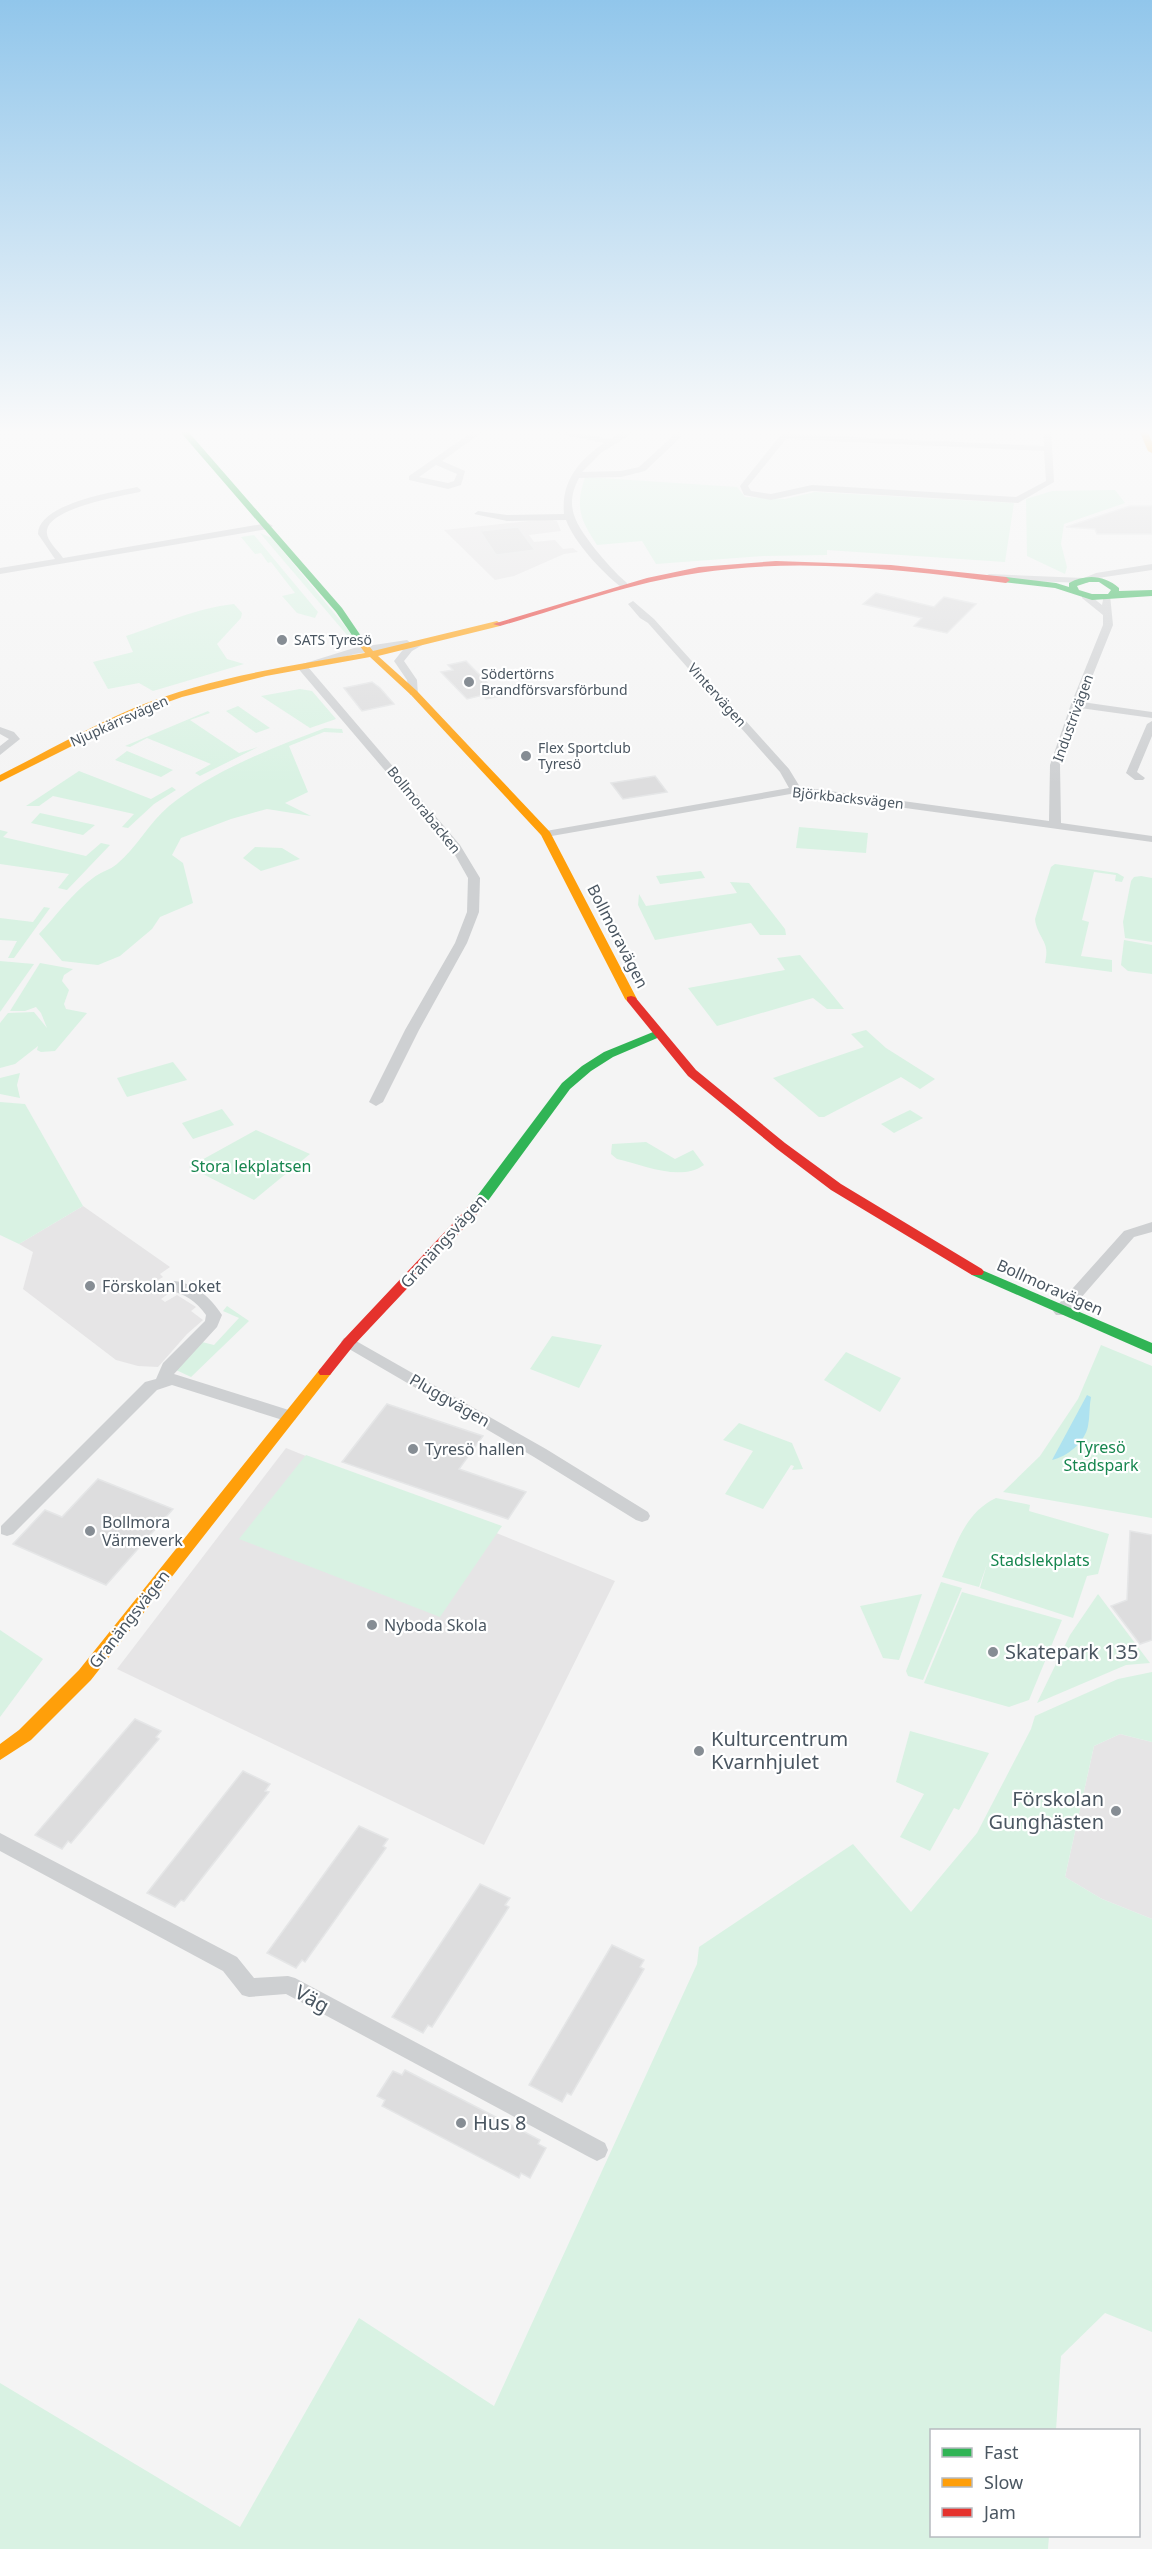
<svg xmlns="http://www.w3.org/2000/svg" width="1152" height="2549" viewBox="0 0 1152 2549" font-family="'Noto Sans',sans-serif">
<rect width="100%" height="100%" fill="#f4f4f4"/>
<g fill="#e6e5e6">
<polygon points="547,519 557,521 561,531 529,535 534,542 555,540 563,549 573,548 578,552 564,554 514,576 495,580 444,530"/>
<polygon points="83,1206 170,1267 160,1274 163,1277 153,1283 168,1294 161,1299 165,1302 177,1295 196,1307 191,1311 203,1320 187,1334 158,1367 138,1366 116,1360 23,1289 33,1252 19,1244"/>
<polygon points="286,1448 615,1581 484,1845 117,1669"/>
<polygon points="1120,1734 1152,1742 1152,1919 1102,1899 1065,1877 1094,1746"/>
</g>
<g fill="#d9f2e3">
<path d="M 585,477 L 737,487 L 745,497 L 785,499 L 815,492 L 1014,503 L 1005,562 L 827,550 L 827,555 L 763,556 L 656,564 L 642,541 L 597,545 C 580,519 575,508 585,477 Z"/>
<polygon points="1115,490 1125,503 1064,524 1061,544 1067,567 1065,574 1027,556 1026,499 1052,491"/>
<polygon points="260,533 272,538 358,642 354,643 347,635"/>
<polygon points="254,535 318,612 315,618 297,613 282,596 295,593 271,562 268,563 261,553 255,554 241,537"/>
<path d="M 234,604 L 242,613 L 241,618 L 217,644 L 227,659 L 244,664 L 153,691 L 139,683 L 108,689 L 93,662 L 133,652 L 126,636 C 163,624 196,608 234,604 Z"/>
<polygon points="300,689 312,691 336,719 310,728 261,696"/>
<polygon points="238,706 270,728 256,733 226,711"/>
<polygon points="208,711 210,713 190,720 239,753 258,747 200,776 195,773 211,764 147,738 130,747 125,746"/>
<path d="M 325,728 L 342,729 L 343,733 L 324,732 L 289,746 L 308,792 L 285,803 L 311,816 L 267,809 L 231,819 L 181,838 L 172,855 L 183,863 L 193,903 L 160,917 L 152,929 L 120,956 L 98,965 L 62,961 L 39,934 C 56,916 73,892 93,878 C 100,872 110,870 117,864 C 137,847 149,823 169,806 C 214,770 272,748 325,728 Z"/>
<polygon points="127,751 173,770 161,777 115,760"/>
<polygon points="79,771 151,799 172,787 176,790 154,804 128,828 122,827 134,814 53,796 39,806 26,806"/>
<polygon points="40,813 95,825 83,835 31,823"/>
<polygon points="799,827 868,833 866,853 796,848"/>
<polygon points="0,830 8,832 3,837 86,856 101,843 110,845 67,890 58,888 69,874 0,864"/>
<polygon points="255,847 282,848 300,859 261,871 243,858"/>
<path d="M 1055,864 L 1117,873 L 1124,877 L 1122,882 L 1115,881 L 1116,875 L 1094,872 L 1082,920 L 1089,922 L 1081,956 L 1112,960 L 1112,972 L 1045,963 C 1051,941 1037,938 1035,919 L 1051,867 Z"/>
<polygon points="701,871 705,878 660,884 656,876"/>
<polygon points="1141,876 1152,878 1152,942 1125,938 1123,922 1131,881 1134,877"/>
<polygon points="730,882 749,883 785,929 786,935 760,935 751,923 655,940 638,905 639,894 646,906 737,893"/>
<polygon points="44,907 50,908 14,958 8,958 17,941 0,940 0,918 33,922"/>
<polygon points="1124,940 1152,945 1152,974 1128,971 1121,965"/>
<polygon points="800,955 844,1009 827,1009 813,998 717,1026 688,988 785,970 777,958"/>
<polygon points="0,961 34,964 0,1012"/>
<polygon points="40,963 73,969 64,975 62,981 69,990 64,1004 66,1009 87,1013 55,1051 41,1052 37,1050 38,1046 15,1064 0,1068 0,1023 8,1013 34,1012 47,1028 41,1013 36,1007 25,1011 10,1011"/>
<polygon points="866,1030 886,1048 935,1079 920,1089 901,1077 824,1117 819,1117 773,1078 864,1047 851,1034"/>
<polygon points="173,1062 187,1080 127,1097 117,1078"/>
<polygon points="20,1073 17,1085 20,1098 0,1094 0,1078"/>
<polygon points="0,1102 25,1104 83,1206 19,1244 0,1235"/>
<polygon points="222,1109 234,1125 193,1139 182,1123"/>
<polygon points="910,1110 923,1118 894,1133 881,1124"/>
<polygon points="256,1130 310,1154 254,1200 189,1167"/>
<path d="M 646,1142 L 675,1159 L 693,1150 L 704,1165 C 680,1182 644,1165 617,1159 L 611,1154 L 612,1144 Z"/>
<polygon points="227,1306 249,1321 191,1377 174,1369 202,1342 214,1345 239,1318 223,1311"/>
<polygon points="552,1336 602,1345 579,1388 530,1369"/>
<polygon points="1101,1345 1152,1366 1152,1518 1003,1492 1040,1456 1078,1399"/>
<polygon points="846,1352 901,1378 880,1412 824,1380"/>
<polygon points="739,1423 792,1443 803,1469 792,1470 794,1466 791,1465 763,1509 725,1494 753,1451 723,1440"/>
<polygon points="306,1455 502,1526 440,1617 239,1539"/>
<path d="M 996,1498 L 1026,1504 L 1030,1505 L 1029,1511 L 1109,1534 L 1098,1574 L 1087,1576 L 1073,1618 L 980,1588 L 987,1564 L 979,1587 L 942,1577 C 956,1546 964,1513 996,1498 Z"/>
<polygon points="941,1582 962,1588 923,1680 908,1676 906,1671"/>
<polygon points="962,1592 1062,1620 1029,1700 1009,1707 924,1683"/>
<polygon points="922,1594 899,1660 883,1658 860,1606"/>
<polygon points="1098,1594 1150,1663 1126,1665 1037,1703 1070,1635"/>
<polygon points="0,1630 43,1659 0,1717"/>
<polygon points="1152,1672 1152,1742 1120,1734 1094,1746 1065,1877 1102,1899 1152,1919 1152,2332 1105,2313 1061,2356 1056,2430 932,2430 932,2536 1049,2536 1048,2549 0,2549 0,2383 240,2527 359,2318 494,2406 697,1964 699,1947 853,1844 911,1912 977,1833 1031,1729 1035,1716 1118,1679"/>
<polygon points="910,1731 989,1753 959,1810 954,1808 930,1851 900,1837 924,1794 896,1782"/>
</g>
<path fill="#aee2f0" d="M 1087,1395 L 1091,1397 C 1089,1407 1090,1416 1088,1426 C 1085,1442 1067,1457 1052,1460 Z"/>
<g fill="#ddddde" stroke="#e5e6e7" stroke-width="1.5">
<polygon points="1130,506 1152,506 1152,534 1097,534 1095,529 1066,527"/>
<polygon points="518,527 535,550 496,555 480,531"/>
<polygon points="876,593 934,607 944,597 976,604 947,633 914,626 922,618 863,604"/>
<polygon points="466,661 500,696 486,699 483,695 467,699 441,672 453,670 448,665"/>
<polygon points="372,682 380,688 394,704 362,711 344,688"/>
<polygon points="655,776 667,792 623,799 611,783"/>
<polygon points="387,1404 483,1436 459,1469 526,1492 508,1519 342,1462"/>
<polygon points="98,1479 173,1509 106,1585 13,1544 45,1510 62,1517"/>
<polygon points="1130,1531 1152,1535 1152,1640 1140,1644 1111,1606 1127,1600"/>
<polygon points="135,1719 161,1731 156,1737 159,1739 71,1843 68,1841 62,1849 35,1835"/>
<polygon points="243,1771 270,1784 265,1791 269,1792 184,1901 181,1900 175,1907 147,1893"/>
<polygon points="359,1826 388,1839 383,1846 386,1848 305,1962 302,1960 296,1968 267,1953"/>
<polygon points="480,1884 510,1898 505,1905 509,1907 432,2027 428,2025 423,2033 392,2017"/>
<polygon points="612,1945 644,1960 640,1967 644,1969 571,2095 567,2093 562,2102 529,2085"/>
<polygon points="405,2070 540,2140 538,2144 546,2148 530,2178 521,2173 519,2178 382,2106 385,2100 377,2096 393,2071 402,2075"/>
</g>
<g fill="none" stroke-linecap="round" stroke-linejoin="round">
<g fill="#ced0d2" fill-rule="evenodd">
<path d="M 478,428 L 488,428 L 442,461 L 465,471 L 461,485 L 448,489 L 409,480 L 409,476 ZM 436,465 L 457,474 L 454,481 L 448,483 L 419,477 Z"/>
<path d="M 531,428 L 550,428 L 610,439 L 630,428 L 641,428 L 601,453 L 582,472 L 621,471 L 639,467 L 674,435 L 671,428 L 679,429 L 681,437 L 645,471 L 621,477 L 579,478 C 563,508 577,525 595,549 C 605,561 615,573 627,583 L 627,587 L 621,587 C 602,572 574,542 566,520 L 507,521 L 474,514 L 478,511 L 507,515 L 564,514 C 561,482 578,461 604,443 Z"/>
<path d="M 786,428 L 794,428 L 790,434 L 1044,446 L 1043,428 L 1051,428 L 1054,482 L 1018,503 L 812,491 L 771,500 L 744,495 L 740,486 ZM 786,439 L 1044,451 L 1046,481 L 1016,497 L 812,485 L 771,494 L 751,491 L 748,486 Z"/>
<path d="M 137,487 L 141,490 L 140,492 C 121,496 50,508 47,530 C 45,540 58,550 63,558 L 268,523 L 273,526 L 268,529 L 0,574 L 0,568 L 55,559 L 38,534 C 38,504 113,492 137,487 Z"/>
<polygon points="1152,564 1152,570 1098,578 1087,583 989,580 984,577 989,574 1084,578 1096,573"/>
<polygon points="1082,594 1088,594 1102,605 1104,595 1110,595 1113,625 1082,702 1152,712 1152,718 1080,708 1060,765 1061,823 1152,836 1152,842 796,793 546,837 540,834 546,831 789,788 780,772 648,623 640,618 628,604 633,601 654,619 789,769 800,787 1049,821 1050,765 1071,704 1103,625 1103,615 1082,598"/>
<polygon points="407,640 412,644 419,641 424,644 412,651 404,661 417,680 418,695 410,695 407,680 394,661 406,646 355,654 308,667 460,845 480,878 479,912 467,943 419,1030 383,1102 376,1106 369,1102 405,1030 455,943 467,912 468,878 451,848 296,666 354,648"/>
<polygon points="1152,721 1152,736 1137,772 1145,778 1143,780 1135,780 1126,773 1147,724"/>
<polygon points="0,727 14,732 20,739 0,755 0,746 9,739 0,734"/>
<polygon points="1152,1222 1152,1232 1134,1237 1066,1315 1056,1315 1053,1311 1056,1307 1124,1231"/>
<path d="M 174,1281 C 195,1283 211,1298 222,1315 L 217,1327 L 174,1374 L 295,1412 L 297,1416 L 295,1420 L 289,1422 L 172,1385 L 157,1390 L 13,1534 L 7,1536 L 1,1534 L 1,1526 L 145,1382 L 156,1379 L 163,1363 L 205,1321 L 206,1315 C 196,1301 185,1294 169,1290 L 166,1286 Z"/>
<polygon points="349,1337 546,1449 648,1512 650,1516 648,1520 642,1522 636,1520 534,1457 344,1346 341,1342 344,1338"/>
<polygon points="0,1833 237,1957 254,1978 288,1976 295,1978 605,2143 608,2150 605,2157 597,2161 589,2157 286,1994 249,1997 242,1995 223,1971 0,1851"/>
</g>
<g fill="#30b455" fill-rule="evenodd">
<polygon points="177,428 185,428 342,608 363,639 362,641 356,641 336,612"/>
<path d="M 1006,577 L 1056,583 L 1069,587 L 1069,583 C 1086,574 1104,575 1119,588 L 1119,591 L 1152,590 L 1152,596 L 1092,600 L 1055,588 L 1003,582 L 1003,578 ZM 1089,582 L 1099,582 L 1111,590 L 1108,594 L 1092,594 L 1079,590 L 1077,586 Z"/>
<polygon points="658,1030 662,1032 664,1034 662,1036 613,1057 591,1071 570,1089 482,1209 472,1209 470,1206 472,1203 562,1083 582,1066 604,1052"/>
<polygon points="977,1268 1152,1343 1152,1354 972,1275 970,1272"/>
</g>
<g fill="#ff9f0a" fill-rule="evenodd">
<polygon points="1138,428 1146,428 1152,442 1152,453 1148,451"/>
<path d="M 497,621 L 501,624 L 500,626 L 378,656 L 417,691 L 550,832 L 637,999 L 635,1001 L 627,1001 L 625,999 L 541,835 L 411,695 L 370,657 L 266,676 L 182,697 L 140,712 L 0,782 L 0,775 C 44,753 89,727 134,708 C 207,678 288,666 365,653 L 355,639 L 359,636 L 362,637 L 373,651 Z"/>
<polygon points="325,1367 330,1369 332,1372 330,1375 91,1680 31,1740 0,1760 0,1744 19,1730 79,1670 320,1369"/>
</g>
<g fill="#e5322d" fill-rule="evenodd">
<path d="M 776,561 L 891,565 L 1006,577 L 1010,580 L 1006,583 C 904,570 800,557 698,573 C 630,583 566,607 500,626 L 493,624 L 647,578 L 699,567 Z"/>
<polygon points="631,996 635,997 696,1070 785,1143 841,1184 982,1269 984,1272 982,1275 972,1275 831,1190 777,1149 688,1076 627,1001 627,997"/>
<polygon points="477,1202 482,1203 484,1206 482,1209 354,1345 330,1375 320,1375 318,1372 320,1369 344,1339 472,1203"/>
</g>
</g>
<linearGradient id="sky" x2="0" y2="1"><stop stop-color="#91c6eb"/><stop offset="0.55" stop-color="#fafafa"/><stop offset="1" stop-color="#fafafa" stop-opacity="0"/></linearGradient>
<rect width="1152" height="785" fill="url(#sky)"/>
<g fill="#868d94" stroke="#fff" stroke-width="2">
<circle cx="282" cy="640" r="6"/>
<circle cx="469" cy="682" r="6"/>
<circle cx="526" cy="756" r="6"/>
<circle cx="90" cy="1286" r="6"/>
<circle cx="413" cy="1449" r="6"/>
<circle cx="90" cy="1531" r="6"/>
<circle cx="372" cy="1625" r="6"/>
<circle cx="993" cy="1652" r="6"/>
<circle cx="699" cy="1751" r="6"/>
<circle cx="1116" cy="1811" r="6"/>
<circle cx="461" cy="2123" r="6"/>
</g>
<g text-anchor="middle" stroke-width="4.5" stroke-linejoin="round" paint-order="stroke">
<g font-size="14" fill="#4a5661" stroke="#fff" text-anchor="start">
<text x="294" y="645">SATS Tyresö</text>
<text x="481" y="679">Södertörns<tspan x="481" dy="16">Brandförsvarsförbund</tspan></text>
<text x="538" y="753">Flex Sportclub<tspan x="538" dy="16">Tyresö</tspan></text>
</g>
<g font-size="14" fill="#4a5661" stroke="#fff">
<text transform="translate(717 695) rotate(48)" y="5">Vintervägen</text>
<text transform="translate(1073 718) rotate(-70)" y="5">Industrivägen</text>
<text transform="translate(119 721) rotate(-24)" y="5">Njupkärrsvägen</text>
<text transform="translate(848 798) rotate(6)" y="5">Björkbacksvägen</text>
<text transform="translate(424 810) rotate(51)" y="5">Bollmorabacken</text>
</g>
<g font-size="16" fill="#4a5661" stroke="#fff">
<text transform="translate(618 936) rotate(63)" y="6">Bollmoravägen</text>
<text transform="translate(443 1241) rotate(-48)" y="6">Granängsvägen</text>
<text transform="translate(1050 1287) rotate(24)" y="6">Bollmoravägen</text>
<text transform="translate(450 1400) rotate(30)" y="6">Pluggvägen</text>
<text transform="translate(129 1619) rotate(-52)" y="6">Granängsvägen</text>
</g>
<g font-size="16" fill="#17864f" stroke="#fff">
<text x="251" y="1172">Stora lekplatsen</text>
<text x="1101" y="1453">Tyresö<tspan x="1101" dy="18">Stadspark</tspan></text>
<text x="1040" y="1566">Stadslekplats</text>
</g>
<g font-size="16" fill="#4a5661" stroke="#fff" text-anchor="start">
<text x="102" y="1292">Förskolan Loket</text>
<text x="425" y="1455">Tyresö hallen</text>
<text x="102" y="1528">Bollmora<tspan x="102" dy="18">Värmeverk</tspan></text>
<text x="384" y="1631">Nyboda Skola</text>
</g>
<g font-size="20" fill="#4a5661" stroke="#fff" text-anchor="start">
<text x="1005" y="1659">Skatepark 135</text>
<text x="711" y="1746">Kulturcentrum<tspan x="711" dy="23">Kvarnhjulet</tspan></text>
<text x="1104" y="1806" text-anchor="end">Förskolan<tspan x="1104" dy="23">Gunghästen</tspan></text>
<text x="473" y="2130">Hus 8</text>
</g>
<g font-size="20" fill="#4a5661" stroke="#fff">
<text transform="translate(312 1999) rotate(29)" y="7">Väg</text>
</g>
</g>
<rect x="930" y="2429" width="210" height="108" fill="#ffffff" stroke="#b7bbc0" stroke-width="1.5"/>
<rect x="942" y="2448" width="30" height="9" fill="#30b455" stroke="#b7bbc0" stroke-width="1.5"/>
<text x="984" y="2459" font-size="18" fill="#4a5661">Fast</text>
<rect x="942" y="2478" width="30" height="9" fill="#ff9f0a" stroke="#b7bbc0" stroke-width="1.5"/>
<text x="984" y="2489" font-size="18" fill="#4a5661">Slow</text>
<rect x="942" y="2508" width="30" height="9" fill="#e5322d" stroke="#b7bbc0" stroke-width="1.5"/>
<text x="984" y="2519" font-size="18" fill="#4a5661">Jam</text>
</svg>
